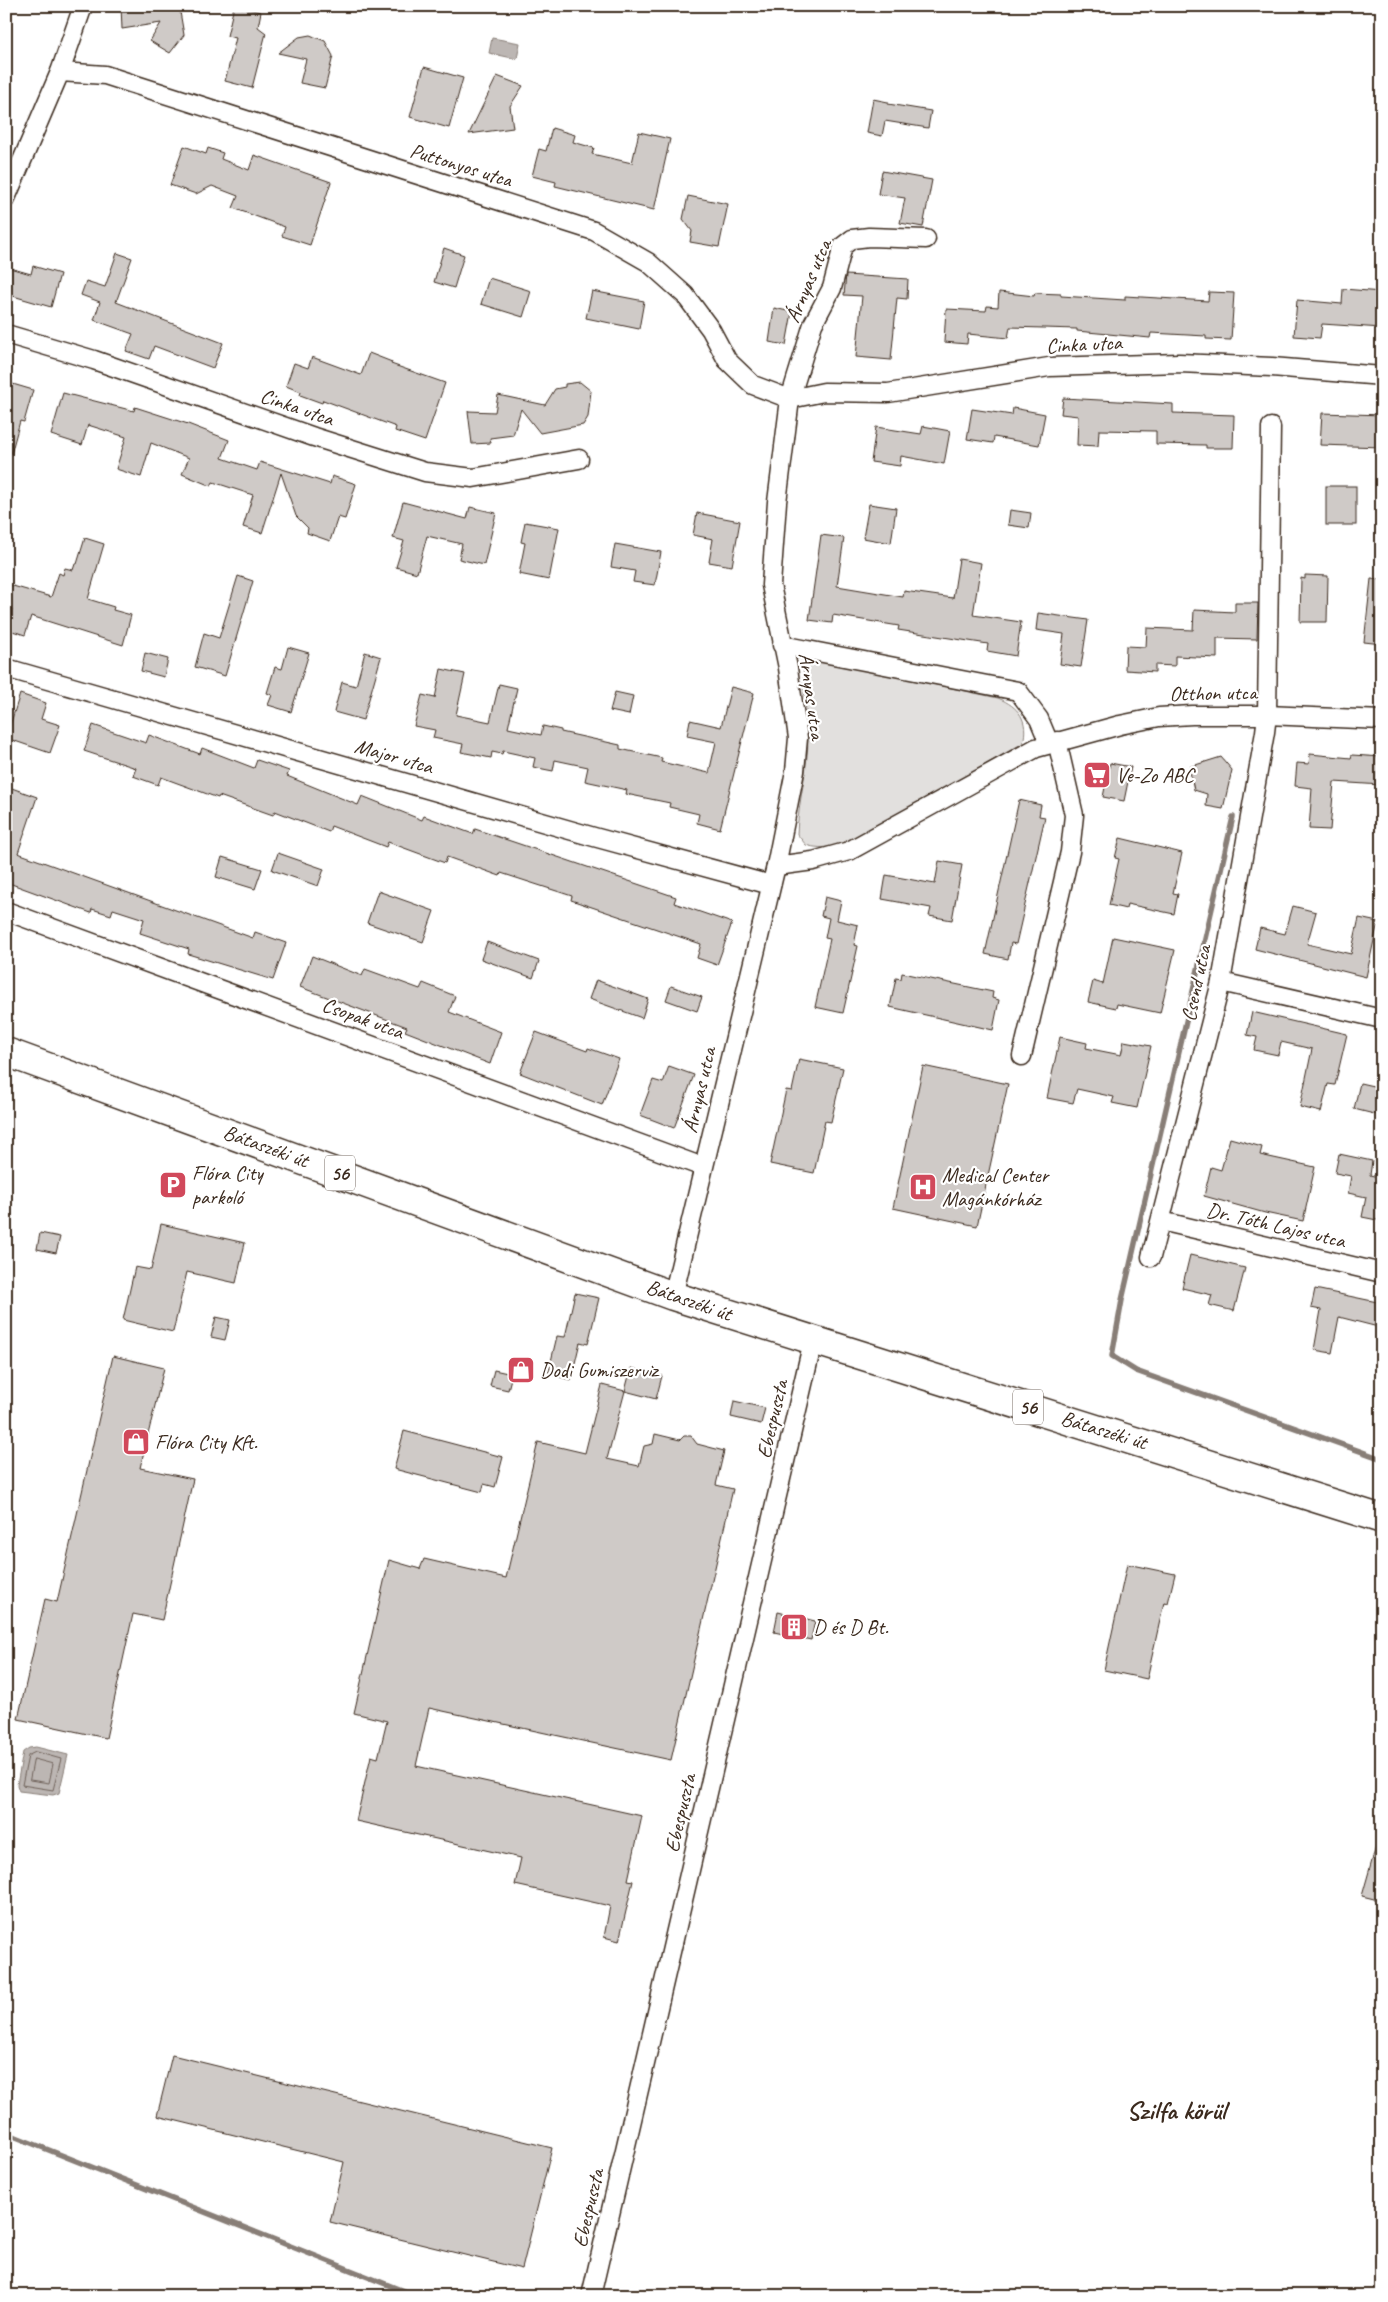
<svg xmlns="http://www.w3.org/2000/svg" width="1388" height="2302" viewBox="0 0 1388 2302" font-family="Caveat,sans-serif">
<rect width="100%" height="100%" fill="#fff"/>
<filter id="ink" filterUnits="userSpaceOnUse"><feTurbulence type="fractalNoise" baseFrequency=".02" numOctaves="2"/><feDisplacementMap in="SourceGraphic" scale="10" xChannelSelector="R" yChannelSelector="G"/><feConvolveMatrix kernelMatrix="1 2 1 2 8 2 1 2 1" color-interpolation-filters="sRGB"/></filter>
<g filter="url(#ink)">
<path fill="#e2e0de" stroke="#8e857e" d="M 815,659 L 998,698 C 1019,707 1029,720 1023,743 L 857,838 C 840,845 824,851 806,845 L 797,834 C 798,802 808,770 808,738 C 808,713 801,689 804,665 Z"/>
<g fill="#bcb6b3" stroke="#887e77">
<polygon points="492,38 520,43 517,59 489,53"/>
<polygon points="36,1747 68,1755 59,1793 53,1795 19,1791 17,1785 23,1752 29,1748"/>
</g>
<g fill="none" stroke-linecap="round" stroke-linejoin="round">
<g stroke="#6f625a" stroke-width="1">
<polygon points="36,1752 61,1759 53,1790 22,1785 28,1756"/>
<polygon points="34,1759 53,1764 49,1783 30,1780"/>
</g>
<g stroke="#887e77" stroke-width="5.5">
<polyline points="1233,817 1122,1300 1112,1356 1136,1371 1382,1459"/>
<polyline points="6,2133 416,2296"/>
</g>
</g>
<g fill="#cfcac7" stroke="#3b2a1e">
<polygon points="121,6 179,6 184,35 170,53 150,41 161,23 122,29"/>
<polygon points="234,6 261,12 258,27 266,33 252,88 225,81 236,38 227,36"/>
<polygon points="310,35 325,41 333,56 325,88 300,83 306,59 278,53 299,37"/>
<polygon points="424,67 463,78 449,128 410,117"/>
<polygon points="497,76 523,86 510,106 513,128 469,134"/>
<polygon points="873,99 888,102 888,104 931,111 928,128 885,121 882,136 867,133"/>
<polygon points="552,128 575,135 573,142 594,148 592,154 632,163 639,132 670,139 654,210 555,186 556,182 532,176 539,149 546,151"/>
<polygon points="184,146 206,154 208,148 223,153 221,159 249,170 254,155 331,182 310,245 282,236 285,227 233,208 238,196 212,186 196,194 170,185"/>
<polygon points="882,171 932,180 923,227 900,223 905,198 878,194"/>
<polygon points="688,196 728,204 719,247 690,242 692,231 683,219"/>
<polygon points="444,248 464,255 454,288 434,282"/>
<polygon points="117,253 132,258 116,302 223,343 213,368 154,346 149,359 126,351 133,334 94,320 100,302 81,295 86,281 105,287"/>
<polygon points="33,266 60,274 51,307 6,294 6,267 31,274"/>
<polygon points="846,275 908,279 907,299 897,298 891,360 856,357 862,296 844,295"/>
<polygon points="489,278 531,291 523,317 481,304"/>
<polygon points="1343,289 1382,292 1382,328 1322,324 1320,338 1294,336 1297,300 1342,304"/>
<polygon points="592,291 644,301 639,329 586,318"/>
<polygon points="999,292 1034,296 1035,293 1061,294 1061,296 1125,300 1125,296 1208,301 1209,292 1234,293 1231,340 1206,339 1206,336 1151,333 1150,338 1077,331 1077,329 1010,327 1008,338 968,334 967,344 944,342 946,309 986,311 987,306 998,307"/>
<polygon points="774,308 792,312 786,345 769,342"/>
<polygon points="369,353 392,362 391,364 445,383 425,441 395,431 396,427 323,400 322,403 300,395 301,392 286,386 294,363 308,368 312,357 361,375"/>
<polygon points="6,382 33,390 24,422 20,421 11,454 6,453"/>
<polygon points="580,382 591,391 588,417 583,425 540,433 521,409 513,435 490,438 491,443 472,444 468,411 495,412 498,395 545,405 555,389 565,387 565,384"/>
<polygon points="63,393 134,411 135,407 188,424 229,440 222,458 257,470 260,462 330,484 332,476 356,484 345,519 338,517 330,541 307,533 308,528 296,516 281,473 262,533 243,527 253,495 213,482 211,486 182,474 189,458 151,443 141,477 116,469 126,437 88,425 82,445 51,435"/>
<polygon points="1063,398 1173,404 1173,413 1234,415 1233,448 1206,448 1206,445 1156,444 1156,431 1099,430 1098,446 1077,445 1078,416 1061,414"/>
<polygon points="1013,408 1045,414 1039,445 994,437 993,443 967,439 972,409 1012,415"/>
<polygon points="1322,413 1382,415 1382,447 1320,445"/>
<polygon points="923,426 950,431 944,464 901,456 900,466 871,462 876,427 921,434"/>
<rect x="1326" y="486" width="30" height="39"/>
<polygon points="403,502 467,519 470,507 496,513 484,565 459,559 462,544 427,536 417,573 396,567 404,541 393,538"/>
<polygon points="869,504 896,508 891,543 863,538"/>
<polygon points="1010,510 1031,513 1029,528 1008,525"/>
<polygon points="697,513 740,521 732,566 709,562 713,539 693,535"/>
<polygon points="525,522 559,528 549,580 519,574 525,543 521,542"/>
<polygon points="821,535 844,538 837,586 903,597 904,591 953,598 959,559 981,563 973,615 1021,622 1016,656 987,651 988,644 898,630 899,626 833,615 832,623 809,620"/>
<polygon points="85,538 104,544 88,599 114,607 113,610 131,615 123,645 31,616 25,635 6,629 12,609 6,608 6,584 51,597 59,573 63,575 65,568 73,570 75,564 77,564"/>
<polygon points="615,544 661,552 655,585 633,582 635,571 611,567"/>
<polygon points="1305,575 1328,576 1327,622 1300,622 1301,578 1305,579"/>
<polygon points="238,576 253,581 225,676 195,667 204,633 219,638"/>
<polygon points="1371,579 1382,580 1382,644 1364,642"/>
<polygon points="1235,603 1258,603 1257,639 1217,638 1217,658 1175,656 1175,666 1155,665 1155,672 1125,670 1126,646 1146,647 1147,628 1193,630 1194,610 1235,612"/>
<polygon points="1038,613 1088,620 1081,667 1060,664 1064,634 1036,630"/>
<polygon points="288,647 309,653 291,712 268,705 272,695 267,693 275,667 282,669"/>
<polygon points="365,652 381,657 363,720 334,712 342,682 356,686"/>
<polygon points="145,653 168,659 164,677 141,671"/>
<polygon points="441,669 465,674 456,715 490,722 499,684 517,688 508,728 541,735 543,726 561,730 561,732 620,745 620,749 662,758 661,762 709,773 716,742 687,736 690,720 721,727 731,687 754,693 720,829 697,823 699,814 669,807 670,803 626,794 627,790 585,781 588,767 555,760 553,771 533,767 535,758 503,751 502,754 492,752 491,758 461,752 463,744 433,738 435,730 414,726 422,695 435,698"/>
<polygon points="615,692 633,696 629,715 610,711"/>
<polygon points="20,694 46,703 41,719 60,725 50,753 6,738"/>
<polygon points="93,725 146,743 149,735 200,754 202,748 254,768 257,760 289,771 287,776 358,805 362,796 422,820 424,816 473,834 475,829 676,897 674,903 732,923 717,965 697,958 701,944 571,900 572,896 501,873 500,876 447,857 445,863 388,842 386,847 331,826 329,832 275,811 273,815 219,796 218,798 161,777 158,785 133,776 136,768 84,751"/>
<polygon points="1310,754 1351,758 1352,755 1382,757 1382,785 1334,782 1330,830 1309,829 1312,788 1295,786 1297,763 1309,764"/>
<polygon points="1221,757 1232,770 1223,809 1206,806 1207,794 1194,790 1189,767"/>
<polygon points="1110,763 1131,767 1124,801 1103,797"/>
<polygon points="6,786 37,797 18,853 253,938 255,932 286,943 273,980 188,954 189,949 140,933 144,919 113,909 111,915 92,909 91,913 6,882 6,824 12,808 6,807"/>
<polygon points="1019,800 1041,805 1039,816 1045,817 1016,944 1011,943 1008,959 985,954"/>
<polygon points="1120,838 1182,853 1173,893 1178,894 1174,914 1127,904 1126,909 1109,905 1119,859 1115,858"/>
<polygon points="278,853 324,869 318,886 272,870"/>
<polygon points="222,857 262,869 255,889 216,877"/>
<polygon points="939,861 962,865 952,920 929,916 931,908 882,899 886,875 935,884"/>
<polygon points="378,891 434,911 423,942 367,923"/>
<polygon points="825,897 841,901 837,920 858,925 854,945 858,946 843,1013 815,1007 830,939 825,938 829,918 821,916"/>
<polygon points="1293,906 1316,912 1307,944 1351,954 1359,918 1378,922 1366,977 1255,949 1260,928 1285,934"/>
<polygon points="1113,937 1175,950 1160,1013 1117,1004 1116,1008 1088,1002 1093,981 1103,984"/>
<polygon points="487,942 539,961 533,978 481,959"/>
<polygon points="312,956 362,976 365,969 420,989 423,983 455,996 449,1012 501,1032 490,1064 405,1031 407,1027 300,987"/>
<polygon points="902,973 993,992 992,998 999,1000 993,1030 890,1007 896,978 901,979"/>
<polygon points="596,980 648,999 642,1018 589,999"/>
<polygon points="671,986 702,997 697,1011 666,1000"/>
<polygon points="1252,1012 1347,1034 1335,1085 1328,1084 1321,1112 1300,1107 1312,1049 1281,1042 1278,1055 1254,1050 1257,1037 1247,1035"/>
<polygon points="536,1032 587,1051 588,1048 619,1059 602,1105 520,1073"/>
<polygon points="1060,1037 1087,1043 1086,1048 1121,1055 1124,1041 1151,1046 1137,1108 1112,1103 1114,1097 1077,1089 1073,1103 1047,1098"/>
<polygon points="799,1059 843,1068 831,1122 825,1121 814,1173 770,1164 786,1090 792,1091"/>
<polygon points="669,1066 694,1075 674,1128 640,1115 653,1080 663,1083"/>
<polygon points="923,1066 1008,1084 977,1226 893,1208"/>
<polygon points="1360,1083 1382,1088 1382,1116 1354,1109"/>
<polygon points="1230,1138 1262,1147 1260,1155 1315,1167 1303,1221 1265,1213 1204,1196 1211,1167 1221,1170"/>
<polygon points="1339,1154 1372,1161 1370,1175 1382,1178 1382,1221 1362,1217 1366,1197 1348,1193 1351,1176 1335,1173"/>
<polygon points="161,1224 245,1243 236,1283 187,1272 173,1332 123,1320 135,1267 151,1270"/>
<polygon points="40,1233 60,1237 56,1253 37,1249"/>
<polygon points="1190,1255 1245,1268 1234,1311 1209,1305 1212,1295 1182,1288"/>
<polygon points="1315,1289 1382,1303 1382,1328 1339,1317 1332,1353 1314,1350 1321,1310 1311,1308"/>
<polygon points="575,1293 599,1298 588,1344 580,1342 571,1380 548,1374 557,1336 565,1337"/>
<polygon points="216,1317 230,1320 225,1340 211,1337"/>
<polygon points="113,1356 164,1368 140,1468 193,1479 162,1620 133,1614 106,1738 18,1719 45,1599 57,1602"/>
<polygon points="631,1368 662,1376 656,1399 625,1391"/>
<polygon points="494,1370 512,1374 508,1390 490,1386"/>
<polygon points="602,1385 625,1391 607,1459 639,1466 644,1446 653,1444 655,1434 680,1440 684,1436 691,1436 697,1444 724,1451 716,1485 733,1489 671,1760 429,1708 416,1766 642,1816 628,1880 633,1881 619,1941 604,1937 610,1906 515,1885 521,1858 356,1821 371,1756 378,1758 387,1721 354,1713 389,1560 420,1569 424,1559 506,1578 538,1442 585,1453"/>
<polygon points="734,1401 765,1408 761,1424 731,1417"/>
<polygon points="404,1431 503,1457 495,1487 484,1484 482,1492 394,1469"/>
<polygon points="1127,1564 1175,1574 1168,1603 1164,1602 1147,1679 1104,1670"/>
<polygon points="778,1612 815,1621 811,1640 774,1632"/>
<polygon points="1377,1843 1382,1844 1382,1901 1362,1896"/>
<polygon points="172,2055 552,2148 522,2269 330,2222 344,2162 157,2116"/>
</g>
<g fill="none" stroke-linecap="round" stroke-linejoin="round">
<g stroke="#3b2a1e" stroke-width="21">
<g id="street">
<polyline points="60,72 105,75 594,231 648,262 685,295 711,330 727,360 753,385 790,399"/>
<polyline points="6,198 60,72 83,6"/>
<polyline points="6,334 94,360 314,437 425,472 473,478 579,459"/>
<polyline points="790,399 824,392 888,393 1049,367 1179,363 1272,367 1382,376"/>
<polyline points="782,645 1018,691 1039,719 1049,743"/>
<polyline points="6,668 594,837 771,885"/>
<polyline points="776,866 813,861 849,851 1036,748 1120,725 1159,717 1192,715 1267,715 1382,720"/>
<polyline points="6,911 703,1167"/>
<polyline points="1221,982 1382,1019"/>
<polyline points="1022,1056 1070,852 1074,815 1057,741"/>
<polyline points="1161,1221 1382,1273"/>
<polyline points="1151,1257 1221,982 1265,732 1267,715 1271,427"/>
<polyline points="673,1296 776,866 795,771 798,738 788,668 771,585 777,502 790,399 813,324 832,288 843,246 852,239 869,237 926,239"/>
<polyline points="591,2296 813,1341"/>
</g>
</g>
<g stroke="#3b2a1e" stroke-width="31">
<polyline id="primary" points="6,1052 673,1296 1382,1519"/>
</g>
<use href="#street" stroke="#fff" stroke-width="18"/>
<use href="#primary" stroke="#fff" stroke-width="28"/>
</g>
</g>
<defs>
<g id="supermarket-square" transform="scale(1.4375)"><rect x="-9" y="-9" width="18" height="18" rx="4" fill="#d1495b" stroke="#fff"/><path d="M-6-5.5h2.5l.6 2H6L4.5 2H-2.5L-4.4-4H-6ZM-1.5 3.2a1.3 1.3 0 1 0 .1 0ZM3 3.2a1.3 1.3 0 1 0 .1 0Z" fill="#fff"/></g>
<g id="parking-square" transform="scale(1.4375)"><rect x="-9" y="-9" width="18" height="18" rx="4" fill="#d1495b" stroke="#fff"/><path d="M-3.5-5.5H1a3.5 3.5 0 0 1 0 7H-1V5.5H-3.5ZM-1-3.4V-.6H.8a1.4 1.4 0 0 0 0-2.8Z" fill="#fff"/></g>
<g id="hospital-square" transform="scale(1.4375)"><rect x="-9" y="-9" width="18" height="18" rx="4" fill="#d1495b" stroke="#fff"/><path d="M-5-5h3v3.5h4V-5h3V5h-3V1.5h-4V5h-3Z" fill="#fff"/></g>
<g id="shop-square" transform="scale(1.4375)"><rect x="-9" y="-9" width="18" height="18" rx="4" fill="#d1495b" stroke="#fff"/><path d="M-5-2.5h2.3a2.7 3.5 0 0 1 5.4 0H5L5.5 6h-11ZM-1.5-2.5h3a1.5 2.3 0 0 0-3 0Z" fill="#fff"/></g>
<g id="building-square" transform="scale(1.4375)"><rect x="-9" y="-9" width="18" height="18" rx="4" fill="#d1495b" stroke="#fff"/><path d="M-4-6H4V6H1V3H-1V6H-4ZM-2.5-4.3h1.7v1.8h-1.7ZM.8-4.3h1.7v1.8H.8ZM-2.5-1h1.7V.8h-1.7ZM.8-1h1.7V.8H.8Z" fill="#fff"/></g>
</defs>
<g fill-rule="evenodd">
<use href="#supermarket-square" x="1097" y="775"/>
<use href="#parking-square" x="173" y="1185"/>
<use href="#hospital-square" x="923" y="1187"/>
<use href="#shop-square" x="521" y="1370"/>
<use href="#shop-square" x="136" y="1442"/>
<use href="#building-square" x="794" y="1627"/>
</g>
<g text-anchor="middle" stroke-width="4.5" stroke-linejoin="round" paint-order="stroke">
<g fill="#fff" stroke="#766a62" stroke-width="1">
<rect x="325" y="1155.5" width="30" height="35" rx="4"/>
<rect x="1013" y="1389.5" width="30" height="35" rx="4"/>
</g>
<g font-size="20" font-weight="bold" fill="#3b2a1e">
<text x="340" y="1180">56</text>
<text x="1028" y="1414">56</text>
</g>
<g font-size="21" fill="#3b2a1e" stroke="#fff">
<text transform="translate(461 165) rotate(17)" y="7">Puttonyos utca</text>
<text transform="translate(808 281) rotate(-67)" y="7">Árnyas utca</text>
<text transform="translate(1084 344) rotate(-3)" y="7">Cinka utca</text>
<text transform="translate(297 407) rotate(19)" y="7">Cinka utca</text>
<text transform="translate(1213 693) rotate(-1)" y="7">Otthon utca</text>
<text transform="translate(812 696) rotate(82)" y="7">Árnyas utca</text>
<text transform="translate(394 756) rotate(16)" y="7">Major utca</text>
<text transform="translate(1196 983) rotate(-78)" y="7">Csend utca</text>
<text transform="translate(363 1018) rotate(20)" y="7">Csopak utca</text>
<text transform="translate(699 1090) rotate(-77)" y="7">Árnyas utca</text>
<text transform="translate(266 1146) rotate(20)" y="7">Bátaszéki út</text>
<text transform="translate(1276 1225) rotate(13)" y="7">Dr. Tóth Lajos utca</text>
<text transform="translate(689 1300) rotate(19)" y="7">Bátaszéki út</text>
<text transform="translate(772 1419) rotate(-77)" y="7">Ebespuszta</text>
<text transform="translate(1104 1430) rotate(17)" y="7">Bátaszéki út</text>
<text transform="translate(680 1813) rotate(-77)" y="7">Ebespuszta</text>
<text transform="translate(588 2208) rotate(-77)" y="7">Ebespuszta</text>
</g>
<g font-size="21" fill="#3b2a1e" stroke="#fff" text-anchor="start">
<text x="1116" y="782">Ve-Zo ABC</text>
<text x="192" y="1180">Flóra City<tspan x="192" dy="24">parkoló</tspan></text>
<text x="942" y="1182">Medical Center<tspan x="942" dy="24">Magánkórház</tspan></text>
<text x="540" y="1377">Dodi Gumiszerviz</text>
<text x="155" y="1449">Flóra City Kft.</text>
<text x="813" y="1634">D és D Bt.</text>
</g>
<g font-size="26" font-weight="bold" fill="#3b2a1e" stroke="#fff">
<text x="1176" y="2119">Szilfa körül</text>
</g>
</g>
<rect width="1388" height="2302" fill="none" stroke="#fff" stroke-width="25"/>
<rect x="12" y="12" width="1363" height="2277" fill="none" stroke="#3b2a1e" stroke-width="2" filter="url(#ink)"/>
</svg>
